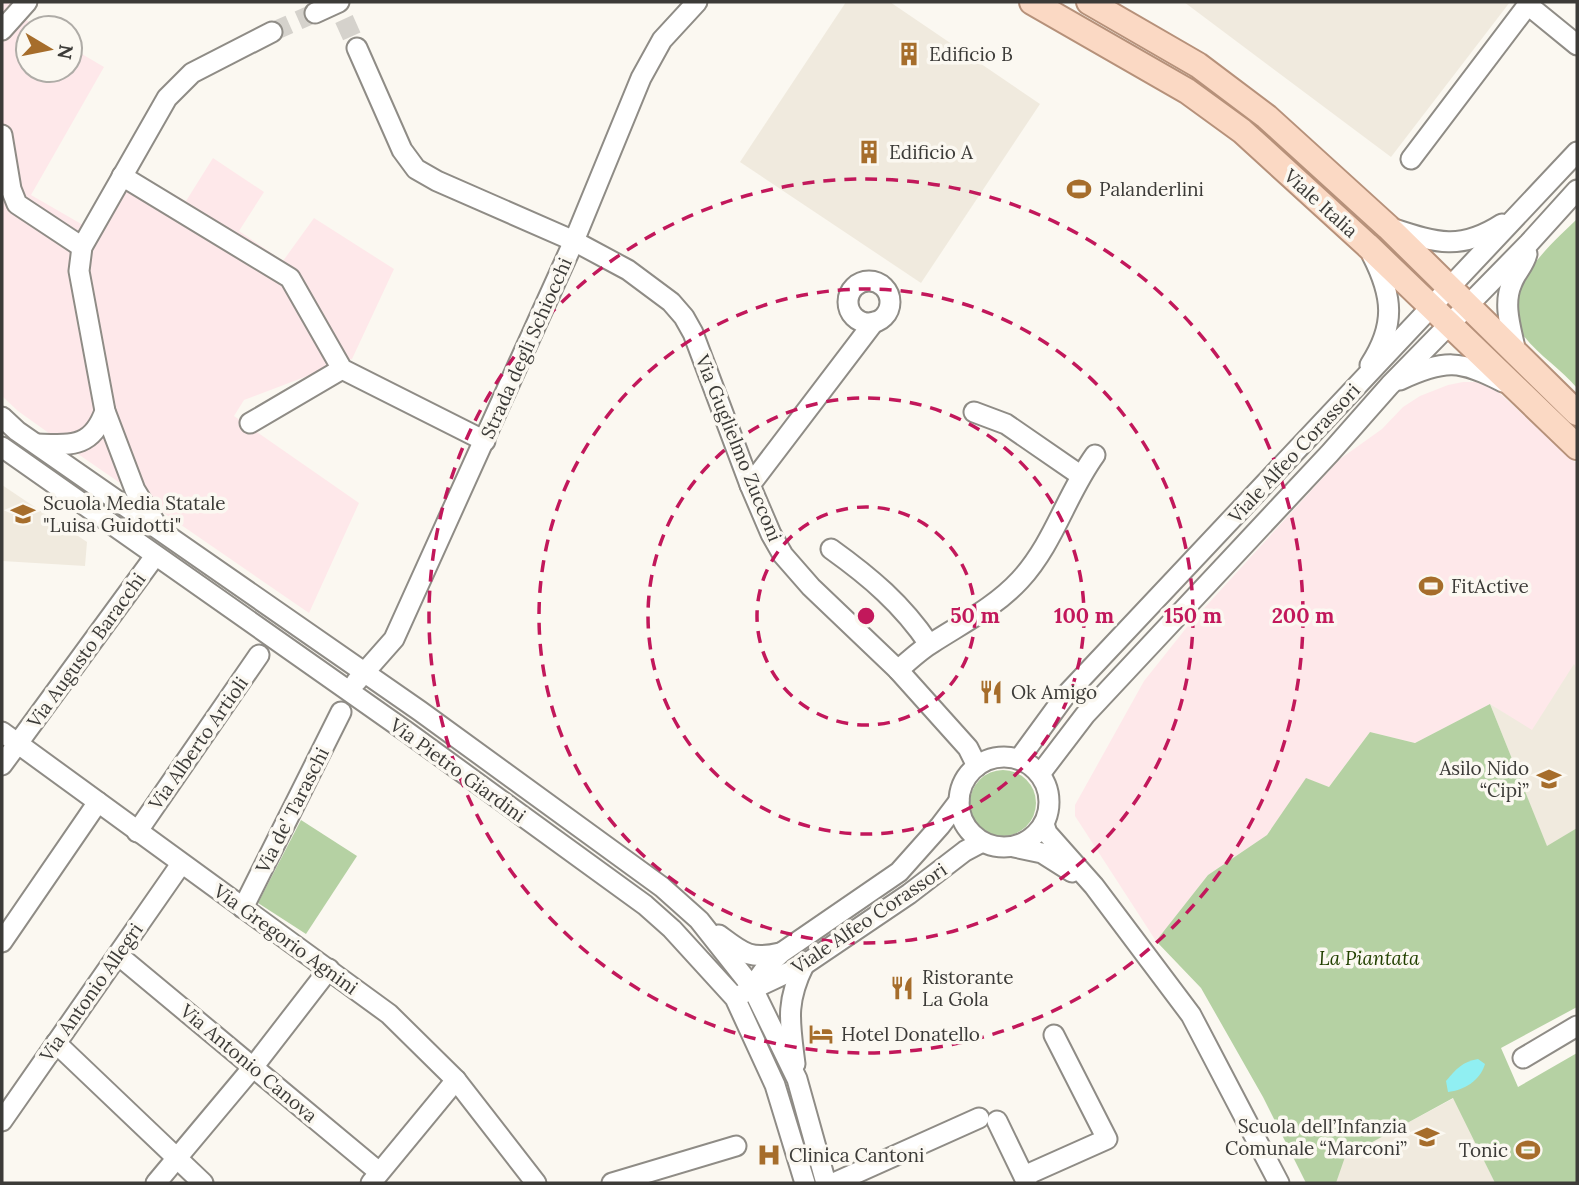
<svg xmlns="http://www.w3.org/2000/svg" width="1579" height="1185" viewBox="0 0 1579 1185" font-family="Lora,serif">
<rect width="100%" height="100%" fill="#fbf8f1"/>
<g fill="#fee8ea">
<polygon points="2,2 10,2 23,18 39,28 28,28 28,70 70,70 70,47 104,67 31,195 83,225 119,164 186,201 213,158 264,192 239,231 283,261 314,218 394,269 352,359 244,400 234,416 359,503 309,613 78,454 18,411 2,396"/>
<polygon points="1463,382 1479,382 1494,388 1577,464 1577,669 1574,665 1532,731 1490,704 1415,743 1370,732 1329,787 1306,779 1267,835 1208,875 1156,941 1075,816 1075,805 1144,681 1187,627 1340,459 1382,429 1403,407 1420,396 1448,385"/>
</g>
<g fill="#f0eade">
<polygon points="846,2 890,2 1040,104 921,283 740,162"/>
<polygon points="1184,2 1510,2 1391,157"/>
<polygon points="2,485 87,542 85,566 2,561"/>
<polygon points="1574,664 1577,669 1577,828 1547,847 1490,704 1532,730"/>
<polygon points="1454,1098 1495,1183 1336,1183 1344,1157"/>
</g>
<g fill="#b5d1a3">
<path d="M 1577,219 L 1577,388 C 1561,369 1538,355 1523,335 C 1492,296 1551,244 1577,219 Z"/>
<polygon points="1490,704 1547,846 1577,828 1577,1007 1501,1048 1518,1087 1577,1053 1577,1183 1495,1183 1453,1098 1345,1157 1336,1183 1306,1183 1263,1097 1201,988 1156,941 1208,875 1267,835 1306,778 1329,787 1370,732 1415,743"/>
<circle cx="1003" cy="803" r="33"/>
<polygon points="301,820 357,856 306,934 258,903"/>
</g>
<path fill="#90eff2" d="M 1478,1059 L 1485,1064 C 1480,1081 1464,1090 1448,1092 L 1446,1081 C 1456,1069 1462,1062 1478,1059 Z"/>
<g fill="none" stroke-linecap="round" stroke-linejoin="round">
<g stroke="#d5d2cc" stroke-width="19" stroke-dasharray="19 10" stroke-linecap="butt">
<polyline points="344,19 357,48"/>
<polyline points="272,32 315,13"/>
</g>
<g stroke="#8f8c86" stroke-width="23">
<g id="minor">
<polyline points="1528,5 1577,45"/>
<polyline points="315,13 339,2"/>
<polyline points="2,30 27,2"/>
<polyline points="357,48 402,150 416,169 437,181 574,241 628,270 671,302 684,317 693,333 750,485 771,534 783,555 811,587 898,670 968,748 977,766"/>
<polyline points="2,135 11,189 17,204 82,247"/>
<polyline points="1411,159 1530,2"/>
<polyline points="122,176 290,278 342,369 485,441"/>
<path d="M 1391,228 C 1437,243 1460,251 1502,224"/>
<circle cx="869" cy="302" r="21"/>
<path d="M 1516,353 C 1512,331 1502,305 1512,283 C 1516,272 1524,266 1527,254"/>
<path d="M 1370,365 C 1396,325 1393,296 1372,255"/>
<path d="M 1400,380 C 1445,359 1460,360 1503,382"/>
<polyline points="974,412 1006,424 1080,475"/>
<polyline points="2,417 17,431 420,711 662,887 699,920 752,987 797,1079 826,1183"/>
<polyline points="250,423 342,369"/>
<path d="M 37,444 C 71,445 92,448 105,411"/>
<polyline points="2,447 407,732 645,905 672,929 735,998 775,1085 805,1183"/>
<polyline points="750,485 874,322"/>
<polyline points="156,524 135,490 105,411 79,271 82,247 167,98 192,73 272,32"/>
<path d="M 831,549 C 870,577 902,604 929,644"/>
<path d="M 898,670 C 909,661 920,650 932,643 C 963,623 995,607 1020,580 C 1054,543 1066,495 1095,455"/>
<polyline points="356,682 394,639 574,241 641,78 662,40 697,2"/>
<polyline points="2,732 389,1014 456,1080 536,1183"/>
<circle cx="1004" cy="802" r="45"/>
<polyline points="1019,759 1065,696 1577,152"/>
<polyline points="2,765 155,556"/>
<polyline points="1040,774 1085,715 1330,453 1390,385 1529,243 1577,190"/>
<polyline points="1044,824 1047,833 1094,886 1191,1015 1279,1183"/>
<polyline points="137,832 259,655"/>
<polyline points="1014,847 1042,853 1072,872"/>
<polyline points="243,908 341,712"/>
<path d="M 719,935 C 743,953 750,960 780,953"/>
<polyline points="2,942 98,802"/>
<polyline points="118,955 379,1172"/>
<polyline points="752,987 767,966 781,953 899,872 940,826 959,801"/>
<polyline points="742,994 804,965 909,894 965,851 982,842"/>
<polyline points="56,1043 203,1183"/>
<polyline points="1523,1058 1577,1026"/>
<path d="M 795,1064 C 790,1023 785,1003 804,965"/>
<polyline points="2,1121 181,864"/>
<polyline points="997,1121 1027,1183"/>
<polyline points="1024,1176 1107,1139 1054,1035"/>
<polyline points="156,1183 254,1066 329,969"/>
<polyline points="371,1183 456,1080"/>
<polyline points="612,1183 736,1146"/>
<polyline points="834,1183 979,1118"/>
</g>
</g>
<g stroke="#b6917a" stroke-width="28">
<g id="major">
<polyline points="1032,2 1187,91 1242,131 1367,245 1577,447"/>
<polyline points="1089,2 1198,65 1267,117 1388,227 1577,413"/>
</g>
</g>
<use href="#minor" stroke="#fff" stroke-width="19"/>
<use href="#major" stroke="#fbd9c4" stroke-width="24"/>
</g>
<g fill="none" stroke="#c2185b" stroke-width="3.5" stroke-dasharray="12 9">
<circle cx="866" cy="616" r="109"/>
<circle cx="866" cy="616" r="218"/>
<circle cx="866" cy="616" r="327"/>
<circle cx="866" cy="616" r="437"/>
</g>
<defs>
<g id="building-bare" transform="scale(1.89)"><path d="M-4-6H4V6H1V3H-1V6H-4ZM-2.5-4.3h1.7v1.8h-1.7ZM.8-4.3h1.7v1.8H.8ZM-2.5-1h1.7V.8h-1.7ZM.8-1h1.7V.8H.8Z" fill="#a66d2b" stroke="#fbf8f1" stroke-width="2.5" paint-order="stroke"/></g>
<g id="stadium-bare" transform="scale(1.89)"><path d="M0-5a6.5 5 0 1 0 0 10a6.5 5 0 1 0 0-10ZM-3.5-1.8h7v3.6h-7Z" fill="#a66d2b" stroke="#fbf8f1" stroke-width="2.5" paint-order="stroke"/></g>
<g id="school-bare" transform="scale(1.89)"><path d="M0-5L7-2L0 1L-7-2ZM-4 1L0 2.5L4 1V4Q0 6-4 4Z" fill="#a66d2b" stroke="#fbf8f1" stroke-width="2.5" paint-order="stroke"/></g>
<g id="restaurant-bare" transform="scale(1.89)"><path d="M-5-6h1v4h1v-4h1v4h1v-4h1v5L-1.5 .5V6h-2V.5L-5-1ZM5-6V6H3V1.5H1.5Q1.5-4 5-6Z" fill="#a66d2b" stroke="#fbf8f1" stroke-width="2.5" paint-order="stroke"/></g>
<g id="hotel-bare" transform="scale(1.89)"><path d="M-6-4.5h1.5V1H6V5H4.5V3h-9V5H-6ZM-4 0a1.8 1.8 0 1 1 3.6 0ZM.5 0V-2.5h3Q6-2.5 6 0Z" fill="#a66d2b" stroke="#fbf8f1" stroke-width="2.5" paint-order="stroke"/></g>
<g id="hospital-bare" transform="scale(1.89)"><path d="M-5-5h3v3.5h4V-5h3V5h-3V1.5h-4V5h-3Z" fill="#a66d2b" stroke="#fbf8f1" stroke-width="2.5" paint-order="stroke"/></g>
</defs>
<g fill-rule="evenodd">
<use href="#building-bare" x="909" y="54"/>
<use href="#building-bare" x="869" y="152"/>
<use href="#stadium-bare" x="1079" y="189"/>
<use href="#school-bare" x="23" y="514"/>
<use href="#stadium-bare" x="1431" y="586"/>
<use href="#restaurant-bare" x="991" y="692"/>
<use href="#school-bare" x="1549" y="779"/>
<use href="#restaurant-bare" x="902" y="988"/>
<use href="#hotel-bare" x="821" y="1034"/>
<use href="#school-bare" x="1427" y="1137"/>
<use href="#stadium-bare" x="1528" y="1150"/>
<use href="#hospital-bare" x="769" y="1155"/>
</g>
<g text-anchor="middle" stroke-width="7" stroke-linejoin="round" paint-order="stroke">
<g font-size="19" fill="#3c3b38" stroke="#fbf8f1" text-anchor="start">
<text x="929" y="61">Edificio B</text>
<text x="889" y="159">Edificio A</text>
<text x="1099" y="196">Palanderlini</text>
<text x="43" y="510">Scuola Media Statale<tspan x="43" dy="22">"Luisa Guidotti"</tspan></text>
<text x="1451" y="593">FitActive</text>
<text x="1011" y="699">Ok Amigo</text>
<text x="1529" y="775" text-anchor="end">Asilo Nido<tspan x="1529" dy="22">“Cipì”</tspan></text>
<text x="922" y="984">Ristorante<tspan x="922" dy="22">La Gola</tspan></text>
<text x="841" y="1041">Hotel Donatello</text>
<text x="1407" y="1133" text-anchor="end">Scuola dell’Infanzia<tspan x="1407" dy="22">Comunale “Marconi”</tspan></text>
<text x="1508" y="1157" text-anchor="end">Tonic</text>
<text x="789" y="1162">Clinica Cantoni</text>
</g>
<g font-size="19" fill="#3c3b38" stroke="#fbf8f1">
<text transform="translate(1321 203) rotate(42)" y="7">Viale Italia</text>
<text transform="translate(526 348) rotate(-66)" y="7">Strada degli Schiocchi</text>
<text transform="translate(739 448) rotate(68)" y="7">Via Guglielmo Zucconi</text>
<text transform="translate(1294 453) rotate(-47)" y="7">Viale Alfeo Corassori</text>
<text transform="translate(86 650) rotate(-54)" y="7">Via Augusto Baracchi</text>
<text transform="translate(198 743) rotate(-55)" y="7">Via Alberto Artioli</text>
<text transform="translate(458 770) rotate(36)" y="7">Via Pietro Giardini</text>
<text transform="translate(292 810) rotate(-63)" y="7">Via de' Taraschi</text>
<text transform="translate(869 918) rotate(-34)" y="7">Viale Alfeo Corassori</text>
<text transform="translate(286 939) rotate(36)" y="7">Via Gregorio Agnini</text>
<text transform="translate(91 992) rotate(-55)" y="7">Via Antonio Allegri</text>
<text transform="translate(249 1063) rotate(40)" y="7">Via Antonio Canova</text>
</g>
<g font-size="19" font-style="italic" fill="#224100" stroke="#fbf8f1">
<text x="1369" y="965">La Piantata</text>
</g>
</g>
<circle cx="866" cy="616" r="10" fill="#c2185b" stroke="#fbf8f1" stroke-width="3.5"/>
<g font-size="21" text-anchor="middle" font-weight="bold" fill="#c2185b" stroke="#fbf8f1" stroke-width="7" stroke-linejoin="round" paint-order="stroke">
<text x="975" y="623">50 m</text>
<text x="1084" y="623">100 m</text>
<text x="1193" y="623">150 m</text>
<text x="1303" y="623">200 m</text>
</g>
<rect width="1579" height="1185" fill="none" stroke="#3c3b38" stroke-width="7"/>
<g transform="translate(49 49) rotate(100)"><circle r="33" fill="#fbf8f1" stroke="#afaca7" stroke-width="2"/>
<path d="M0-5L12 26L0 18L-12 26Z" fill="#a66d2b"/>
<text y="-10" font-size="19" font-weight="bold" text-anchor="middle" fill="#3c3b38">N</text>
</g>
</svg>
